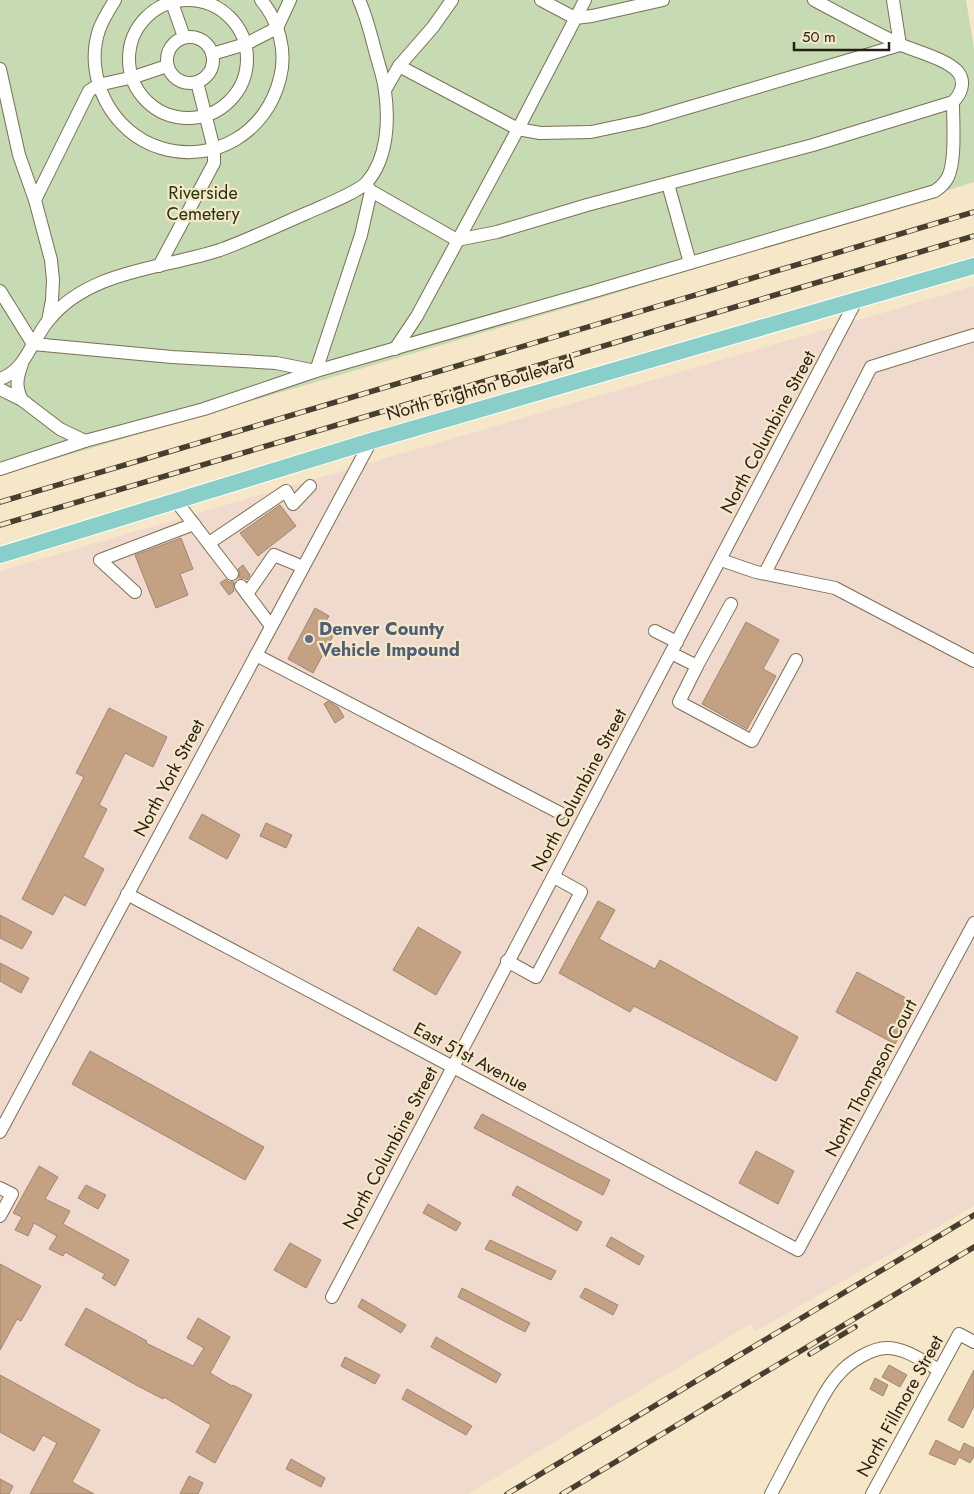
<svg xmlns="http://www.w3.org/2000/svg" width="974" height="1494" viewBox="0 0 974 1494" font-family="Jost,sans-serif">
<rect width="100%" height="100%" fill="#f6e7c8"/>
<polygon fill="#f0dacd" points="974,286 974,1206 756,1331 750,1324 468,1494 0,1494 0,571"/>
<polygon fill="#c6dab3" points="0,0 966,0 974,48 974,182 587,302 0,475"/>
<g fill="#c4a183" stroke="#a08671">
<polygon points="280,505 296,526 258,556 240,533"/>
<polygon points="181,538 193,569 180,574 188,595 156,608 135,555"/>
<polygon points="243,565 250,575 247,580 244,578 239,578 240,573 238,569"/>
<polygon points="226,579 229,582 234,582 233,586 234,591 229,595 220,583"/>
<polygon points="315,608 329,616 323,626 335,632 313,673 288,659"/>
<polygon points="746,622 779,640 763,669 776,676 747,729 702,704"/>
<polygon points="328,701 338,707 344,717 335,723 324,704"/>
<polygon points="109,708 167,737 153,767 125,753 99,805 107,809 83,857 104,869 85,906 64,895 53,915 22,899 84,777 76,773"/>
<polygon points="202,814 240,835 227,859 189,838"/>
<polygon points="266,823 292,835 286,848 260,836"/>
<polygon points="598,901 615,910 599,939 655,969 660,960 798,1037 776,1081 634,1006 630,1012 559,973"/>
<polygon points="0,915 32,932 22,949 0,938"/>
<polygon points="418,927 461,952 436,995 393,970"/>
<polygon points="0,963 29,978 21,993 0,981"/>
<polygon points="857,972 917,1004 895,1044 836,1012"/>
<polygon points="90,1051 264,1147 245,1180 72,1084"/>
<polygon points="482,1114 610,1180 603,1195 474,1128"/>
<polygon points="756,1151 794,1171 778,1204 739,1183"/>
<polygon points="39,1166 58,1177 45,1199 70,1211 63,1224 129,1260 115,1286 102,1278 105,1274 65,1252 63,1256 49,1249 57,1236 34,1223 28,1236 15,1230 22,1217 13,1213"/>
<polygon points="86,1185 106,1195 98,1209 78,1198"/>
<polygon points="517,1186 582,1222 577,1231 512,1195"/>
<polygon points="428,1204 461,1223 456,1231 423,1213"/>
<polygon points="611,1237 644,1256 639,1265 606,1246"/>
<polygon points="490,1240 556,1271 551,1280 485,1249"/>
<polygon points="290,1243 321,1260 306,1288 274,1270"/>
<polygon points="0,1264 41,1286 21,1321 17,1319 0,1350"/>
<polygon points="462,1288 530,1323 525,1332 458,1297"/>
<polygon points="585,1288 618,1305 613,1315 580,1297"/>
<polygon points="362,1299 406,1325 401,1333 358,1307"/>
<polygon points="86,1308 147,1341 146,1343 193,1366 204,1348 187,1338 198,1318 230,1337 210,1373 232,1386 233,1385 252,1395 215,1463 196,1452 211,1425 164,1397 163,1399 136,1385 65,1345"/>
<polygon points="436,1337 501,1374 496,1383 431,1347"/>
<polygon points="345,1357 380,1375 375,1384 341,1366"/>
<polygon points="889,1365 907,1375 900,1387 882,1377"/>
<polygon points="974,1370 974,1406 963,1428 948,1420"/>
<polygon points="0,1375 100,1430 72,1482 94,1494 30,1494 57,1443 43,1435 34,1451 0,1432"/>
<polygon points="875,1378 888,1385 883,1396 870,1389"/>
<polygon points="407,1389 472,1426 466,1435 402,1399"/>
<polygon points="936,1440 960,1452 964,1443 974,1448 974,1456 970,1463 959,1457 955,1465 929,1454"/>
<polygon points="291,1459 325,1478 321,1487 286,1469"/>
<polygon points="189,1476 203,1483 198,1494 180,1494"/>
<polygon points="0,1479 13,1486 9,1494 0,1494"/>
</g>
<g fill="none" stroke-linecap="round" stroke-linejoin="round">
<g stroke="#7c6f53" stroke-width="14">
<g id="minor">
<path d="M 115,0 C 109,10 103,19 99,30 C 83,78 113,134 161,148 C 215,164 267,132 280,78 C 287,52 279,21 261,0"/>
<polyline points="171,0 184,37"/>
<path d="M 359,0 C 367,17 371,36 376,54 C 379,66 384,79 385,91 C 389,120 388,158 367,182 C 357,193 322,206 307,213 C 279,225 248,240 220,250 C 162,269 88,270 48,321 C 42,328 38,337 33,344 L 172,357 L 276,363 L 316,371 L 361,235 L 371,191"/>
<polyline points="541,0 575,18 592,16 663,0"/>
<circle cx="188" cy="59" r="59"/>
<circle cx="190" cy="60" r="23"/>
<polyline points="212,54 246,44 277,28 290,0"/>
<polyline points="399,66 518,129 540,133 591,132 643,121 900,45 893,0"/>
<polyline points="0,69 19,155 35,200 51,260 53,280 52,300 48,321"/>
<polyline points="385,90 399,66 433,27 452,0"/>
<polyline points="668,184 690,263"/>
<polyline points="367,186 371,191 457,240 497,232 587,205 813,145 953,102"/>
<polyline points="35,200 89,91 98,85 134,77 167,66"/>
<polyline points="159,266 214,163 214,149 197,82"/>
<path d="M 0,291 L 33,344 C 25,359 17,373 0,379"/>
<polyline points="395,349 417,316 518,129 585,0"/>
<path d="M 22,364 C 17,377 15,387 22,400"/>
<polyline points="0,389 22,400 60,429 85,441"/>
<path d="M 0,469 L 85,441 L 204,409 L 316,371 L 588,293 L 935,191 C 941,187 945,183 948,177 C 956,161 953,122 953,102 C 961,94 966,82 958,72 C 947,59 915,51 899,44 C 870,30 842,15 814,0"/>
<polyline points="176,501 232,574"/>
<polyline points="209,543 286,491 293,504 310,486"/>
<polyline points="721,560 756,572 835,588 974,661"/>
<polyline points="765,573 871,367 974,335"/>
<polyline points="241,586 271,626"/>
<polyline points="135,592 100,560 194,524"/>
<polyline points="247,594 274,555 303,567"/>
<polyline points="655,631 677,642"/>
<polyline points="671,653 697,666 731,604"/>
<polyline points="256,655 560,813"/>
<polyline points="697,666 679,702 752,741 796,660"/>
<polyline points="127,894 798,1250 974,923"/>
<polyline points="507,961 536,977 581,892 554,877"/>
<polyline points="0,1132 371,441"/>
<polyline points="0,1188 12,1194 0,1216"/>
<polyline points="332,1297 857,299"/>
<path d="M 771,1494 C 785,1468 798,1442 812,1417 C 820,1402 827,1387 838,1375 C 849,1362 871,1348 887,1348 C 906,1348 924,1362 939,1370"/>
<polyline points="872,1494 959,1334 974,1342"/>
</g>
</g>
<g stroke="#fff" stroke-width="18">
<polyline id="major" points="0,555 371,441 974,266"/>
</g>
<use href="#minor" stroke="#fff" stroke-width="12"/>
<use href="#major" stroke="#89cec8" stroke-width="16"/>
<g stroke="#463f31" stroke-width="5.5">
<g id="rail">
<polyline points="0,502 974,212"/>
<polyline points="0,525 974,236"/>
<polyline points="810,1354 855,1327"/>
<polyline points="507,1494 974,1215"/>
<polyline points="562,1494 974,1247"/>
</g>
</g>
<use href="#rail" stroke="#f6e7c8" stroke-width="4" stroke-dasharray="11" stroke-linecap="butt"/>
</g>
<circle fill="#5c6f8a" stroke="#f6e7c8" stroke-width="2" cx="309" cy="639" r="5"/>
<g text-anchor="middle" stroke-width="4.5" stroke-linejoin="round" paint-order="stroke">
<g font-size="18" fill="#223508" stroke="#f6e7c8">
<text x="203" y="199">Riverside<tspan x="203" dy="21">Cemetery</tspan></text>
</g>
<g font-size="18" fill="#251f14" stroke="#f6e7c8">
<text transform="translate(480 388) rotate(-16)" y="6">North Brighton Boulevard</text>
<text transform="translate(768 432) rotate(-62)" y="6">North Columbine Street</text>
<text transform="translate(169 778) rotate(-62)" y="6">North York Street</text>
<text transform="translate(579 790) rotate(-62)" y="6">North Columbine Street</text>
<text transform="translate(471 1057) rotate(28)" y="6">East 51st Avenue</text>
<text transform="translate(871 1078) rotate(-62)" y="6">North Thompson Court</text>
<text transform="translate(390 1148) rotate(-62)" y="6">North Columbine Street</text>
<text transform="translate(900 1406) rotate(-61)" y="6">North Fillmore Street</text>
</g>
<g font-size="18" font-weight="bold" fill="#4e5e75" stroke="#f6e7c8" text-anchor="start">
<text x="319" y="635">Denver County<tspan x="319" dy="21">Vehicle Impound</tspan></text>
</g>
</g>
<path d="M794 42v8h95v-8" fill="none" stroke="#251f14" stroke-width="2.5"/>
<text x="802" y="42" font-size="15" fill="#251f14" stroke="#f6e7c8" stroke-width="4" paint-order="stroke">50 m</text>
</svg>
